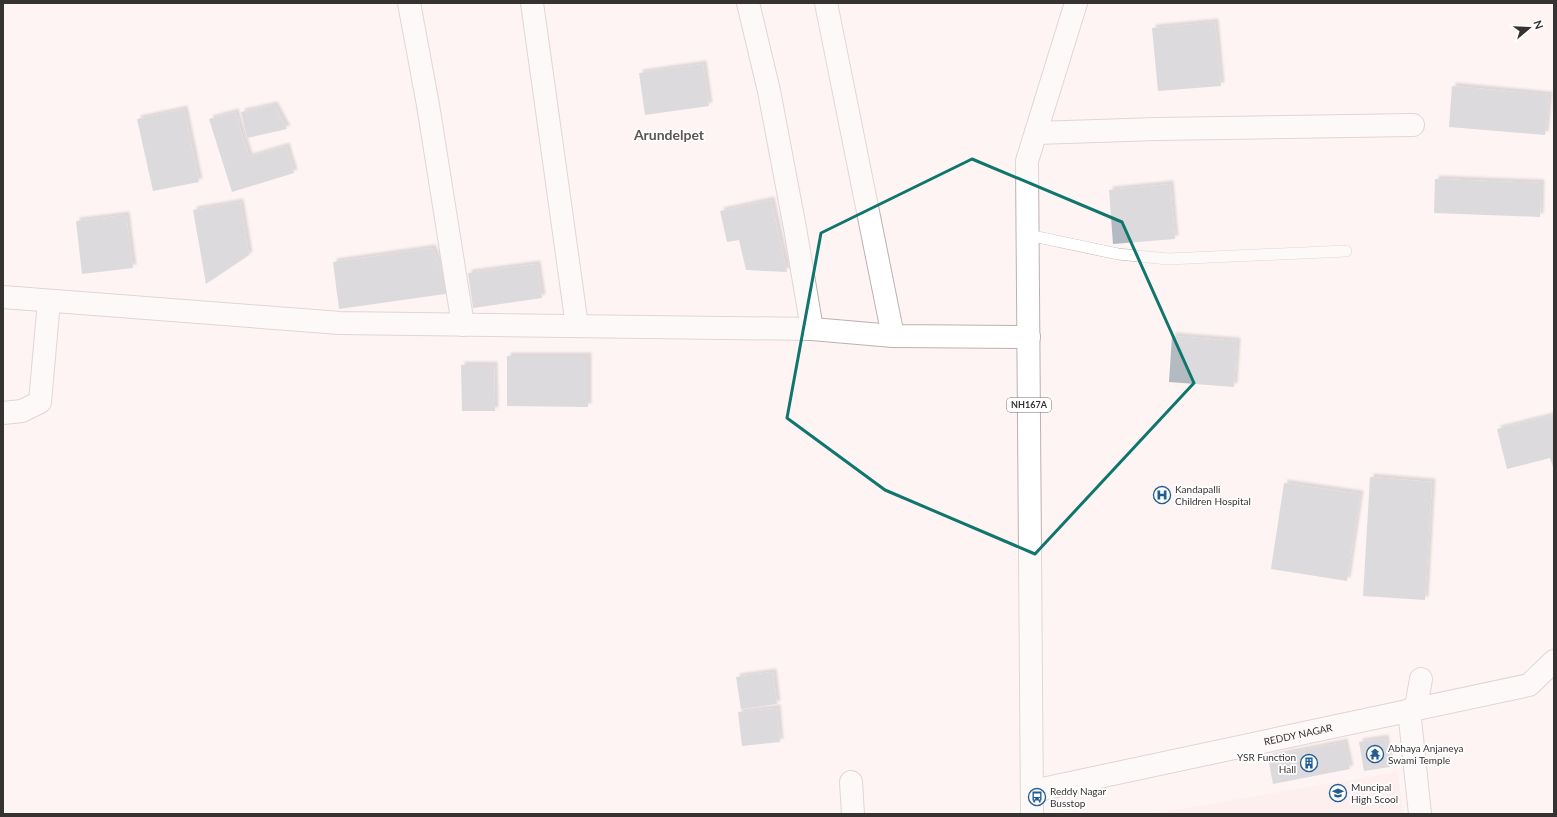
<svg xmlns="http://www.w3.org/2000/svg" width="1557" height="817" viewBox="0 0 1557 817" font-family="Lato,sans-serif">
<defs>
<filter id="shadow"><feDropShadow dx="3.5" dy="-3.5" stdDeviation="1" flood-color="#0004"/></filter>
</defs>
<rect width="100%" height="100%" fill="#fef4f4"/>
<polygon fill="#fde8e7" points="1397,772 1404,814 1151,814"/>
<g fill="#b3bac1" filter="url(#shadow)">
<polygon points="1215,22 1221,86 1158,91 1152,28"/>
<polygon points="703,64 709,106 645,115 639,73"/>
<polygon points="1452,86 1549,95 1545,135 1449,127"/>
<polygon points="274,105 287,129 247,138 241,112"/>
<polygon points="184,109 199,182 153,191 137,119"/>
<polygon points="235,112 249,157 286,146 294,173 232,192 209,119"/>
<polygon points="1435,179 1541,183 1540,217 1434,213"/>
<polygon points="1170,184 1175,239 1113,244 1109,190"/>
<polygon points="771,200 787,272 746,270 739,240 727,242 720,211"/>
<polygon points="240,202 249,255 206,284 193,210"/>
<polygon points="126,215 133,268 82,274 76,221"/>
<polygon points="432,248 452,293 339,309 333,262"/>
<polygon points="537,264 542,298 473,308 468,273"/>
<polygon points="1172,336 1237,341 1234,387 1169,382"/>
<polygon points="507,356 588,356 588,407 507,406"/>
<polygon points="461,365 494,365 495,411 462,411"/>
<polygon points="1554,415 1554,470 1550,458 1507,469 1497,429"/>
<polygon points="1370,477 1432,482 1425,600 1363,596"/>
<polygon points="1284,483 1360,494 1347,581 1271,569"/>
<polygon points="773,672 777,704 741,709 736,677"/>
<polygon points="777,708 780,742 742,746 738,712"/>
<polygon points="1385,738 1390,767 1364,771 1359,742"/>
<polygon points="1344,742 1350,769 1273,784 1268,757"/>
</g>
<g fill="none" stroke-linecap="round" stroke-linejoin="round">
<g stroke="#bcb1b1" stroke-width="12">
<polyline id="service" points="1028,235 1118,254 1168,259 1346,251"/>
</g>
<g stroke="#bcb1b1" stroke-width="24">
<g id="minor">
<polyline points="409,3 428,105 463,325"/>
<polyline points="532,3 577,326"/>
<polyline points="748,3 769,91 795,228 812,329"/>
<polyline points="826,3 893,336 1029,337"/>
<polyline points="1036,133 1157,129 1413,125"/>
<polyline points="3,297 340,323 812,329 893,336"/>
<polyline points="3,413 22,411 40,402 49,301"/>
<polyline points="851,782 853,814"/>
<path id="s1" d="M 1033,791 L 1529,685 L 1554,661"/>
<polyline points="1420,814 1409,710 1416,707 1421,679"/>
</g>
</g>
<g stroke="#bcb1b1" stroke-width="24">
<polyline id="trunk" points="1032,814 1027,161 1076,3"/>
</g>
<use href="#service" stroke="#fff" stroke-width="11"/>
<use href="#minor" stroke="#fff" stroke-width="22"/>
<use href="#trunk" stroke="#fff" stroke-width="22"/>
</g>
<path d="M0 0H1557V817H0ZM 972,159 L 1122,222 L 1194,383 L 1035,554 L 885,490 L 787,418 L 821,233 Z" fill="#fef4f4" fill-opacity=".55" fill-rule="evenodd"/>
<path fill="none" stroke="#0f766e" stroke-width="3" stroke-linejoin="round" d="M 972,159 L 1122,222 L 1194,383 L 1035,554 L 885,490 L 787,418 L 821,233 Z"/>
<defs>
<g id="hospital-ring" transform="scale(0.9)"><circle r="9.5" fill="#fff" stroke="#215c93" stroke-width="1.5"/><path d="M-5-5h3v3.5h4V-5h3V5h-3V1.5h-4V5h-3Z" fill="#215c93"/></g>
<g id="temple-ring" transform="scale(0.9)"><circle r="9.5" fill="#fff" stroke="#215c93" stroke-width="1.5"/><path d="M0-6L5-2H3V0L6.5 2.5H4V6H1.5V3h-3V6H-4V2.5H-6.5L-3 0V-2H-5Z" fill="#215c93"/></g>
<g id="building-ring" transform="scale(0.9)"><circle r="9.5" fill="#fff" stroke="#215c93" stroke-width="1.5"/><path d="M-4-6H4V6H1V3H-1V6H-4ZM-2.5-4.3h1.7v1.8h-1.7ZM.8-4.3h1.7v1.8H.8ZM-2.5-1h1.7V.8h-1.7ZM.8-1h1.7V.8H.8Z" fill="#215c93"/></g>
<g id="school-ring" transform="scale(0.9)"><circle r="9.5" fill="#fff" stroke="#215c93" stroke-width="1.5"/><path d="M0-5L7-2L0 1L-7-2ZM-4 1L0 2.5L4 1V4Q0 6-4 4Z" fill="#215c93"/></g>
<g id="bus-ring" transform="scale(0.9)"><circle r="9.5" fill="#fff" stroke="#215c93" stroke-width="1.5"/><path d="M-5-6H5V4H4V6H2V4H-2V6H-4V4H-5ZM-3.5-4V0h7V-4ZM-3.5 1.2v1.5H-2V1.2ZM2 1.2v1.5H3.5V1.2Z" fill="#215c93"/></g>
</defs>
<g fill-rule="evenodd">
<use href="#hospital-ring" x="1162" y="495"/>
<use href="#temple-ring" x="1375" y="754"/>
<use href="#building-ring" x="1309" y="763"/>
<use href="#school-ring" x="1338" y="793"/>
<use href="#bus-ring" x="1037" y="797"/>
</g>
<g text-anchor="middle" stroke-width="3.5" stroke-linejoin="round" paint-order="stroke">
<rect fill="#fff" stroke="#737070" stroke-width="1" x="1007" y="398" width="44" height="14" rx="3"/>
<g font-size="9" font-weight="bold" fill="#373232">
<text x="1029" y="408">NH167A</text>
</g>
<g font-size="10" fill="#373232" stroke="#fff" text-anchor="start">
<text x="1175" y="493">Kandapalli<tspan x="1175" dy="12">Children Hospital</tspan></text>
<text x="1388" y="752">Abhaya Anjaneya<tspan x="1388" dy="12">Swami Temple</tspan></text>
<text x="1296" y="761" text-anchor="end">YSR Function<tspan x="1296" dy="12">Hall</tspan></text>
<text x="1351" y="791">Muncipal<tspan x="1351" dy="12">High Scool</tspan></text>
<text x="1050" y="795">Reddy Nagar<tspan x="1050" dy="12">Busstop</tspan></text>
</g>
<g font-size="10" fill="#373232" stroke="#fff">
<text dy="4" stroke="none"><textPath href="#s1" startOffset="271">REDDY NAGAR</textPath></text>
</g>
<g font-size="14" font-weight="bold" fill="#5e5453" stroke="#fff">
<text x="669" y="140">Arundelpet</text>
</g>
</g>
<rect width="1557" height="817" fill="none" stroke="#373232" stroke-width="8"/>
<g transform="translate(1529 28) rotate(71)" stroke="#ffffff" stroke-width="3" paint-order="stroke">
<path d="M0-3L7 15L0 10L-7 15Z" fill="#373232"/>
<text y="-6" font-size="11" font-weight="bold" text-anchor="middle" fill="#373232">N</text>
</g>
</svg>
